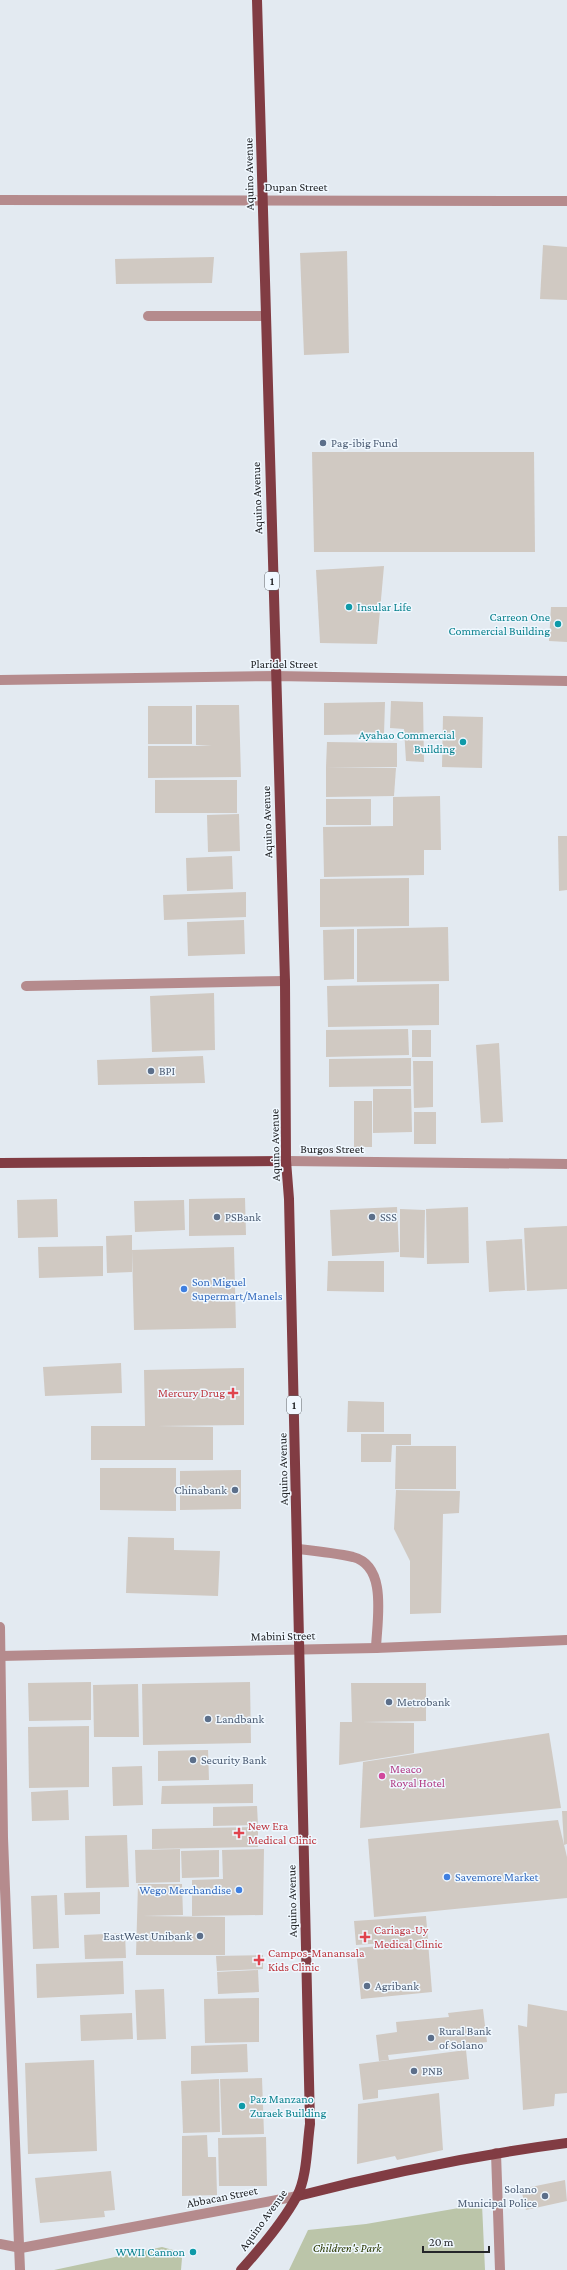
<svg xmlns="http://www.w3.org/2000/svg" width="567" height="2270" viewBox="0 0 567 2270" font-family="'Crimson Pro',serif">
<rect width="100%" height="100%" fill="#e3eaf1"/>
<g fill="#bbc5a9">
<polygon points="482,2204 485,2270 289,2270 308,2230 366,2224"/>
<polygon points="162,2247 173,2250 182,2258 181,2270 54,2270"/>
</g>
<g fill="#d0c9c2">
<polygon points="543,245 567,247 567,300 540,299"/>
<polygon points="347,251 349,353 304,355 300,253"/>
<polygon points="214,257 212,283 116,284 115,259"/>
<polygon points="312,452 534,452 535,552 314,552"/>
<polygon points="384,566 377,644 320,643 316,570"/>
<polygon points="551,607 567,607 567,642 549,641"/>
<polygon points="391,701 423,702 424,762 406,761 404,729 390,728"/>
<polygon points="385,702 384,734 324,735 324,703"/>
<polygon points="196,705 239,705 241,777 148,778 148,746 212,746 196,745"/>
<rect x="148" y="706" width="44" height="38"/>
<polygon points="443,716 483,717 482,768 442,767"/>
<polygon points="327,742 397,743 397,767 326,767"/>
<polygon points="326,767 396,768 394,796 326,797"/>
<rect x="155" y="780" width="82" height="33"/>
<polygon points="440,796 441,850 424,850 424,875 324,877 323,827 393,826 393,797"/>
<rect x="326" y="799" width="45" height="26"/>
<polygon points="239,814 240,851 208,852 207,815"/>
<polygon points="558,836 567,836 567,890 559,891"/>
<polygon points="232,856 233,889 187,891 186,858"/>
<polygon points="409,878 409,926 320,927 320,879"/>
<polygon points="246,892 246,917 164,920 163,895"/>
<polygon points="244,920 245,954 188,956 187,922"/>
<polygon points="448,927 449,981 357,982 357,929"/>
<polygon points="354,929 354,979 324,980 323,930"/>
<polygon points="439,984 439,1025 328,1027 327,986"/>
<polygon points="214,993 215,1050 152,1052 150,996"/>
<polygon points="408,1029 409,1055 326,1057 326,1030"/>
<rect x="412" y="1030" width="19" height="27"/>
<polygon points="499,1043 503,1122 481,1123 476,1045"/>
<polygon points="203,1056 205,1083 98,1085 97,1060"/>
<polygon points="411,1058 411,1086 329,1087 329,1059"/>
<polygon points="413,1061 433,1061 433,1107 414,1108"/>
<polygon points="373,1089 411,1089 412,1132 373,1133"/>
<rect x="354" y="1101" width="18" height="46"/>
<rect x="414" y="1112" width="22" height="32"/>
<polygon points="245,1198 246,1235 189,1236 189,1199"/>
<polygon points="57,1199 58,1237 18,1238 17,1200"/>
<polygon points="184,1200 185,1230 135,1232 134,1201"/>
<polygon points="397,1207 399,1252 332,1256 330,1210"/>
<polygon points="468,1207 469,1263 427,1264 426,1209"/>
<polygon points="400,1209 425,1210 424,1258 400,1257"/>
<polygon points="567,1226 567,1289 527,1291 524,1228"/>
<polygon points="132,1235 132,1272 107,1273 106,1236"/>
<polygon points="522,1239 525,1290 489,1292 486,1241"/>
<polygon points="103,1246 103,1276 39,1278 38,1247"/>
<polygon points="234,1247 236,1328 134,1330 132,1250"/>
<polygon points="328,1261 384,1261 384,1292 327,1291"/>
<polygon points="121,1363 122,1393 45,1396 43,1367"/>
<polygon points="244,1368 244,1425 158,1426 213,1427 213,1460 91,1460 91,1426 145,1426 144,1370"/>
<polygon points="348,1401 384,1402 384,1432 347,1432"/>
<polygon points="361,1434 411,1434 411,1445 392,1445 391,1462 361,1462"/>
<polygon points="396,1446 456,1446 456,1489 395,1489"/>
<polygon points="100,1468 176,1468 176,1511 100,1510"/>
<polygon points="241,1470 241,1509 180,1510 180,1471"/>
<polygon points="396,1490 460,1491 459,1513 443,1514 441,1613 410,1614 410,1561 394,1529"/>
<polygon points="128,1537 174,1538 174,1550 220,1551 218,1596 126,1593"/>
<polygon points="91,1682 91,1720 29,1721 28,1683"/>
<polygon points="250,1682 251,1743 143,1745 142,1684"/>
<polygon points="351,1683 426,1683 426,1721 363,1722 414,1723 414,1753 339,1765 340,1722 352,1722"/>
<polygon points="138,1684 139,1737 94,1737 93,1685"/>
<polygon points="89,1726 89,1787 29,1788 28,1727"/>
<polygon points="549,1733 561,1808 360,1828 363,1762"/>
<polygon points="208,1750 209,1780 158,1781 158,1751"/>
<polygon points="142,1766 143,1805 113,1806 112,1767"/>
<polygon points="253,1784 253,1803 161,1804 162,1786"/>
<polygon points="68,1790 69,1820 32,1821 31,1792"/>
<polygon points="257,1806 258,1825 213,1826 213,1807"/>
<polygon points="562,1811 567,1811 567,1844 564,1845"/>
<polygon points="558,1820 567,1857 567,1898 374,1917 368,1839"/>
<polygon points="258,1827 258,1847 152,1849 152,1829"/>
<polygon points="127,1835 129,1887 86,1888 85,1836"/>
<polygon points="180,1849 180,1882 136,1883 135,1850"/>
<polygon points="264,1849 263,1915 192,1916 192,1880 223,1879 222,1850"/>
<polygon points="219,1850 219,1877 182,1878 181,1851"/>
<polygon points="138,1884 182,1884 183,1915 143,1916 225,1917 225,1955 136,1955"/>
<polygon points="100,1892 100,1914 65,1915 64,1893"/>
<polygon points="57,1895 59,1948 33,1949 31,1896"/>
<polygon points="426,1916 428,1940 356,1945 354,1921"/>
<polygon points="125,1933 126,1958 85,1959 84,1935"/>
<polygon points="428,1942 432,1992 361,1999 356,1948"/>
<polygon points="263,1955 263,1969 217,1971 216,1956"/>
<polygon points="123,1961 124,1994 37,1998 36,1964"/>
<polygon points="258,1970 259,1992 218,1994 217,1972"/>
<polygon points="164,1989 166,2039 137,2040 135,1990"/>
<polygon points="259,1998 259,2042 205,2043 204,1999"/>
<polygon points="528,2004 567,2011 567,2093 555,2094 554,2106 523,2110 518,2025 527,2027"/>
<polygon points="483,2009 487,2042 451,2046 451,2048 388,2055 389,2060 379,2061 376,2035 397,2032 396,2022 449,2017 448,2013"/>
<polygon points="132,2013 133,2039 81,2041 80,2015"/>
<polygon points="247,2044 248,2072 191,2074 191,2046"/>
<polygon points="466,2050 469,2079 378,2090 378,2098 363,2100 359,2064"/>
<polygon points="94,2060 97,2151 28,2154 25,2063"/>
<polygon points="262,2078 264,2134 222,2135 220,2079"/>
<polygon points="219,2079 220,2132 183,2133 181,2081"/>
<polygon points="439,2093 443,2150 397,2160 395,2156 357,2164 358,2104"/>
<polygon points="207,2135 208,2157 216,2157 217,2195 182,2196 182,2136"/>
<polygon points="266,2137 267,2186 219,2186 218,2138"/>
<polygon points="111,2171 115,2210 104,2211 105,2217 40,2223 35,2178"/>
<polygon points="565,2180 567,2201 526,2210 521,2189"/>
</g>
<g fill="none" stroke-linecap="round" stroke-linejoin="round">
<g stroke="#b58b8d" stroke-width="10">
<polyline points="0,200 567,201"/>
<polyline points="148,316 265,316"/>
<polyline points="0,680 275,676 567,681"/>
<polyline points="26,986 285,981"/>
<polyline points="286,1161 567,1164"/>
<path d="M 298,1549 C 316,1551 335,1553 353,1557 C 388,1566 377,1620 376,1648"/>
<polyline points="0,1627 3,1838 20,2270"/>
<polyline points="0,1656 376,1648 567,1640"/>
<polyline points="496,2153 500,2270"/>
<polyline points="0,2244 21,2248 298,2196"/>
</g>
<g stroke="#813c43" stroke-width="10">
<polyline points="0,1163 286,1161"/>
<path d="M 298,2196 C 387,2173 476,2155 567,2143"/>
<path d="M 241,2270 C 260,2249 283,2222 297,2196 C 307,2178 307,2145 310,2124 L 289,1199 L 286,1161 L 285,981 L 257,0"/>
</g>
</g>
<g fill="#5c6f8a" stroke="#f0f8ff" stroke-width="1.5">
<circle cx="323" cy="443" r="4"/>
<circle cx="151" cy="1071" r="4"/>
<circle cx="217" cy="1217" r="4"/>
<circle cx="372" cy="1217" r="4"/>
<circle cx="235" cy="1490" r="4"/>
<circle cx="389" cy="1702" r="4"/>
<circle cx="208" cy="1719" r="4"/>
<circle cx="193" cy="1760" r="4"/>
<circle cx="200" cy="1936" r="4"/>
<circle cx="367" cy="1986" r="4"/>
<circle cx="431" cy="2038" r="4"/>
<circle cx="414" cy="2071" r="4"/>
<circle cx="545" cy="2196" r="4"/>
</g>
<g fill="#0f9aa8" stroke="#f0f8ff" stroke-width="1.5">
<circle cx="349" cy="607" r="4"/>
<circle cx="558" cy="624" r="4"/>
<circle cx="463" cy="742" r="4"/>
<circle cx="242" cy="2106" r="4"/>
<circle cx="193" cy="2252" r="4"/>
</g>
<g fill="#3f7fe0" stroke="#f0f8ff" stroke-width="1.5">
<circle cx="184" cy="1289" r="4"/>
<circle cx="447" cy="1877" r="4"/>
<circle cx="239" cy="1890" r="4"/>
</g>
<g fill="#e0444e" stroke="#f0f8ff" stroke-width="1.5">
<path d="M231 1387h4v4h4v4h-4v4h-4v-4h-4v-4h4z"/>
<path d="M237 1827h4v4h4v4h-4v4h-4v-4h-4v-4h4z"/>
<path d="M363 1931h4v4h4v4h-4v4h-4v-4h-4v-4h4z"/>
<path d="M257 1954h4v4h4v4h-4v4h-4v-4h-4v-4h4z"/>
</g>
<circle fill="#d1479c" stroke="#f0f8ff" stroke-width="1.5" cx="382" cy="1776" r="4"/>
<g text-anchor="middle" stroke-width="3" stroke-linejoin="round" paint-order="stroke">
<g fill="#f0f8ff" stroke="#616569" stroke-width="1">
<rect x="265" y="572" width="14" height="18" rx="3"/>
<rect x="287" y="1396" width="14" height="18" rx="3"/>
</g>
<g font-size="11" font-weight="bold" fill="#242629">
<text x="272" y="585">1</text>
<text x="294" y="1409">1</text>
</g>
<g font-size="12" fill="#242629" stroke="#f0f8ff">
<text transform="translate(249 174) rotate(-91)" y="4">Aquino Avenue</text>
<text x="296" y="191">Dupan Street</text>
<text transform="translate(257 498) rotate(-92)" y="4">Aquino Avenue</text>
<text x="284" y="668">Plaridel Street</text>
<text transform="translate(267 822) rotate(-92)" y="4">Aquino Avenue</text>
<text transform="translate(275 1145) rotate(-91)" y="4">Aquino Avenue</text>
<text x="332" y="1153">Burgos Street</text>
<text transform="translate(283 1469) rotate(-91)" y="4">Aquino Avenue</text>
<text transform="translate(283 1636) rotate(-1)" y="4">Mabini Street</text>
<text transform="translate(292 1901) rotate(-91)" y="4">Aquino Avenue</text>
<text transform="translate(222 2197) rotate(-11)" y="4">Abbacan Street</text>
<text transform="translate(263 2220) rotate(-54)" y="4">Aquino Avenue</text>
</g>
<g font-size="12" fill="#4e5e75" stroke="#f0f8ff" text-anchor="start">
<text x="331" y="447">Pag-ibig Fund</text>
<text x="159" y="1075">BPI</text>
<text x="225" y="1221">PSBank</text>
<text x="380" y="1221">SSS</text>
<text x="227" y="1494" text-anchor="end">Chinabank</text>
<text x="397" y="1706">Metrobank</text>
<text x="216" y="1723">Landbank</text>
<text x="201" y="1764">Security Bank</text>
<text x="192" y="1940" text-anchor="end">EastWest Unibank</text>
<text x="375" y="1990">Agribank</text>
<text x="439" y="2035">Rural Bank<tspan x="439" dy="14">of Solano</tspan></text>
<text x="422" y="2075">PNB</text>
<text x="537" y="2193" text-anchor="end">Solano<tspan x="537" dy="14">Municipal Police</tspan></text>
</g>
<g font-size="12" fill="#0d838f" stroke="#f0f8ff" text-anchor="end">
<text x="357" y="611" text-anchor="start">Insular Life</text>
<text x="550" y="621">Carreon One<tspan x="550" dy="14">Commercial Building</tspan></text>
<text x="455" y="739">Ayahao Commercial<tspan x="455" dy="14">Building</tspan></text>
<text x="250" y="2103" text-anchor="start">Paz Manzano<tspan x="250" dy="14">Zuraek Building</tspan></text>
<text x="185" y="2256">WWII Cannon</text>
</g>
<g font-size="12" fill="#366cbe" stroke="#f0f8ff" text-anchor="start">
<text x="192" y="1286">Son Miguel<tspan x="192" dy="14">Supermart/Manels</tspan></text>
<text x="455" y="1881">Savemore Market</text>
<text x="231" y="1894" text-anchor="end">Wego Merchandise</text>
</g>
<g font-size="12" fill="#be3a42" stroke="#f0f8ff" text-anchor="start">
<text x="225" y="1397" text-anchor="end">Mercury Drug</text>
<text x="248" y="1830">New Era<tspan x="248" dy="14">Medical Clinic</tspan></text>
<text x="374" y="1934">Cariaga-Uy<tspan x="374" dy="14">Medical Clinic</tspan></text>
<text x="268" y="1957">Campos-Manansala<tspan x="268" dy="14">Kids Clinic</tspan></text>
</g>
<g font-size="12" fill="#b23c85" stroke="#f0f8ff" text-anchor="start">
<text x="390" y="1773">Meaco<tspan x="390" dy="14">Royal Hotel</tspan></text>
</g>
<g font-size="12" font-style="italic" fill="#2a3900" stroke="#f0f8ff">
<text x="347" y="2252">Children's Park</text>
</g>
</g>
<path d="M423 2246v6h66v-6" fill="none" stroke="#242629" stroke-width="2"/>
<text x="429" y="2246" font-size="12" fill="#242629" stroke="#f0f8ff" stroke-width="3" paint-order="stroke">20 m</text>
</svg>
